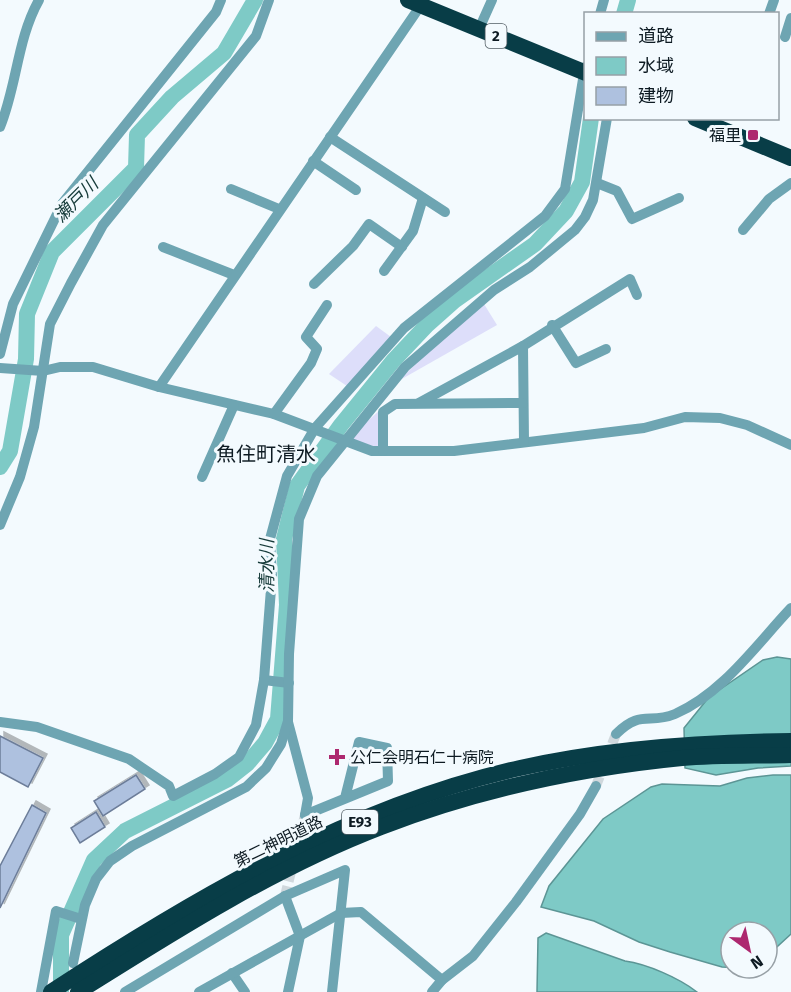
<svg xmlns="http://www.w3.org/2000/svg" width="791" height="992" viewBox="0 0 791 992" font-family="'Fira Sans','Noto Sans JP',sans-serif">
<defs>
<filter id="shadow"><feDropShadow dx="4" dy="-4" stdDeviation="0" flood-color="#0004"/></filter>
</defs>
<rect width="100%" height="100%" fill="#f3fafe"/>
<g fill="#dddefa">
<polygon points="484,304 497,325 400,380 434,345"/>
<polygon points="376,326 391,337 347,386 329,374"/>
<polygon points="379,411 379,445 376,447 351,440 357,430"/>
</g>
<g fill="#7ecac6" stroke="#5c9595" stroke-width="1.5">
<polygon points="777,657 791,659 791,766 758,768 716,775 685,768 684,728 709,697 763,660"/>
<polygon points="773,775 791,775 791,934 767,956 767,932 731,932 731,968 744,968 722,967 670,952 639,942 594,921 541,907 549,886 603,819 651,787 662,784 720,786 747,778"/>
<path d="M 546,933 L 625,961 C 647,964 679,978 697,992 L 537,992 L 538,938 Z"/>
</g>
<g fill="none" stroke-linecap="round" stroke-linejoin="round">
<g stroke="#7ecac6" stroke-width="16">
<polyline points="624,14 628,0"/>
<polyline points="0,467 10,451 26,359 27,314 52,252 136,168 137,135 172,97 224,53 255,0"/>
<polyline points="61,992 61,935 94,860 125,831 228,779 247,764 265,743 278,719 287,605 284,539 297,486 341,425 393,361 427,325 454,301 535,244 566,211 582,182 591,118"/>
</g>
</g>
<g fill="#aec1df" stroke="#6c7d99" stroke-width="1.5" filter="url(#shadow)">
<polygon points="0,736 43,758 28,787 0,772"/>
<polygon points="136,775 145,789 103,816 94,801"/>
<polygon points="32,805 46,813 0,908 0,866"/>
<polygon points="96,812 105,827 80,843 71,828"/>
</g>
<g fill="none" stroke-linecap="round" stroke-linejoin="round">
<g stroke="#d0d8dd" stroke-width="10" stroke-dasharray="10 5" stroke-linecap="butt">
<polyline points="596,786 616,734"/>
<polyline points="285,896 305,815"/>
</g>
<g stroke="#6ea5b2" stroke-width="10">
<polyline points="600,14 604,0"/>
<polyline points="769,14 774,0"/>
<polyline points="479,29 492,0"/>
<polyline points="785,37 791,18"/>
<path d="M 0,127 C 17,86 17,39 39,0"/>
<polyline points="330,137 445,212"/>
<polyline points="313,161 356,190"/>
<polyline points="597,183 617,191 632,219 679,198"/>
<polyline points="231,189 279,209"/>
<polyline points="743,230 769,199 791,183"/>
<polyline points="163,247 234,275"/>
<polyline points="384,271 413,231 423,198"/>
<polyline points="314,284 353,246 369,224 402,247"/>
<polyline points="552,325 576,363 606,349"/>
<polyline points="523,346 630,279 637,295"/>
<polyline points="0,354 13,304 62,204 216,12 221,0"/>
<polyline points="0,368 43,371 60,367 93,367 159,387 274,414 372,451 454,451 644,428 685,417 720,418 747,425 791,445"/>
<polyline points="159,387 421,5"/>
<polyline points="419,403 523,346 524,442"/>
<polyline points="274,414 311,363 317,349 306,337 327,305"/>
<polyline points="383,451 383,412 395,404 523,403"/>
<polyline points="202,477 234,405"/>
<polyline points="0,525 20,477 34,427 50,324 71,283 103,225 256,36 269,0"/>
<polyline points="264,680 289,683"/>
<polyline points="0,722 37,727 129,759 169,786 173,796 215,774 239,757 256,725 264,680 272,576 270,539 287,476 315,428 404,328 545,216 565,189 585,67"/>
<polyline points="288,722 308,798 305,815"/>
<path d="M 616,734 C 641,709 649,725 675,714 C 723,693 756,645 791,608"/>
<polyline points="305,815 388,781 387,748 359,742 345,798"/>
<polyline points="285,896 300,936 288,992"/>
<polyline points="73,963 85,905 96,879 110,861 132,846 246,787 266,768 281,744 288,721 289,654 299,519 317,476 405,367 494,290 530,267 575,230 585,217 593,200 607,118"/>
<polyline points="232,973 245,992"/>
<polyline points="41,992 56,911 81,919"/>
<polyline points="125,992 285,896 345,870 332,992"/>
<polyline points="199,992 341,913 361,912 442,980"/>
<polyline points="432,992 442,980 473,956 516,902 580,814 596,786"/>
</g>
<g stroke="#083d47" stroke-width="16">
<polyline points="408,0 586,73"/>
<polyline points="695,118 791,158"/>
<path d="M 51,992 C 195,898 351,806 520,768 C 609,748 700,742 791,741"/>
<path d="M 78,992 C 175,931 274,868 381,827 C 477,790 580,768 682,758 C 718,755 755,756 791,755"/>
</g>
</g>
<g fill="#ad286f" stroke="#f3fafe" stroke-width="2">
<rect x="747" y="129" width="12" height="12" rx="3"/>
<path d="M334 748h6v6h6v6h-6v6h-6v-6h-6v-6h6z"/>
</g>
<g text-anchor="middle" stroke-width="6" stroke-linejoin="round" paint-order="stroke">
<g fill="#f3fafe" stroke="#525d64" stroke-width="1.5">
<rect x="485.5" y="24" width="21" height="24" rx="4.5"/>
<rect x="342" y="810" width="36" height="24" rx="4.5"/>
</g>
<g font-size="15" font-weight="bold" fill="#0d1a22">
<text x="496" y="41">2</text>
<text x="360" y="827">E93</text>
</g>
<g font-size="16" fill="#0d1a22" stroke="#f3fafe" text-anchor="end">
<text x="741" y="141">福里</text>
<text x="350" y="763" text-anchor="start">公仁会明石仁十病院</text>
</g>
<g font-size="16" fill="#0d1a22" stroke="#f3fafe">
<text transform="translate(278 841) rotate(-26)" y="6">第二神明道路</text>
</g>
<g font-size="18" font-style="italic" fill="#153a39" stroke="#f3fafe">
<text transform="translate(76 200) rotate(-45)" y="6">瀬戸川</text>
<text transform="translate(267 566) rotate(-90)" y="6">清水川</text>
</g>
<g font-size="20" fill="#0d1a22" stroke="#f3fafe">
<text x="266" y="461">魚住町清水</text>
</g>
</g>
<rect x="584" y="12" width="195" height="108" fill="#f3fafe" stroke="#97a0a6" stroke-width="1.5"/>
<rect x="596" y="32" width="30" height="9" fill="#6ea5b2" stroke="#97a0a6" stroke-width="1.5"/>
<text x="638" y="42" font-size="18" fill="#0d1a22">道路</text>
<rect x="596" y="57" width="30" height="18" fill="#7ecac6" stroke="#97a0a6" stroke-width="1.5"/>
<text x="638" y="72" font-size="18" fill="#0d1a22">水域</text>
<rect x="596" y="87" width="30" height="18" fill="#aec1df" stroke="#97a0a6" stroke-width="1.5"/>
<text x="638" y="102" font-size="18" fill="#0d1a22">建物</text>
<g transform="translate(749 950) rotate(147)"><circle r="28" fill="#f3fafe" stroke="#97a0a6" stroke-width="1.5"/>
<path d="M0-4.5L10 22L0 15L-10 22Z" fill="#ad286f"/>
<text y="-9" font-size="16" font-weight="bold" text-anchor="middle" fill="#0d1a22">N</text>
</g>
</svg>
